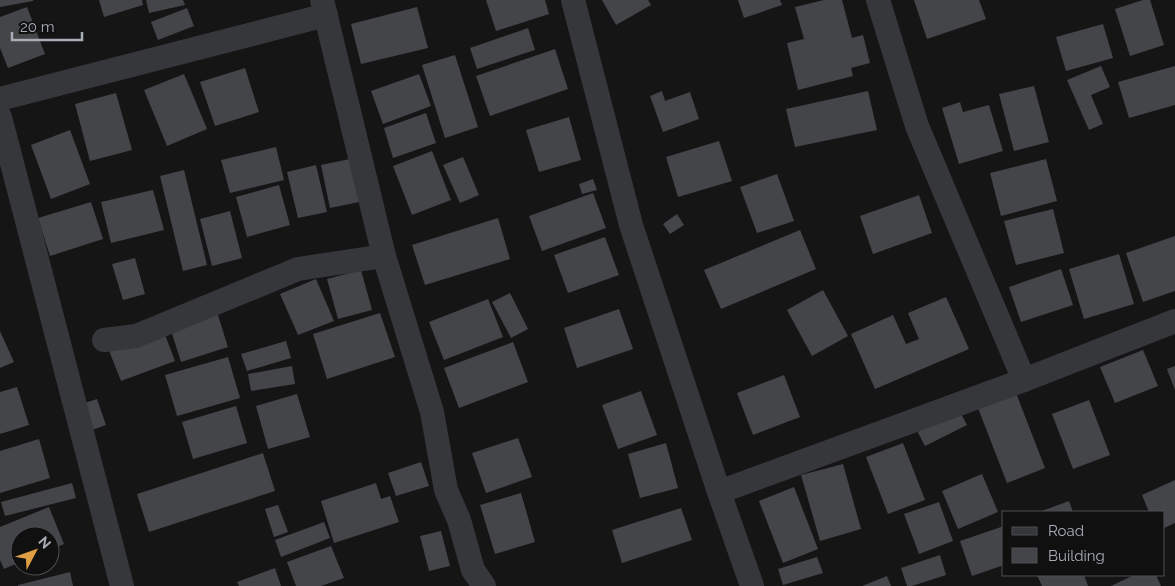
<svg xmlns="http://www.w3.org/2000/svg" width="1175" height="586" viewBox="0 0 1175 586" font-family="Raleway,sans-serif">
<rect width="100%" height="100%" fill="#151516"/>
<g fill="#444549">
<polygon points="0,0 33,0 33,1 0,7"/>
<polygon points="99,0 142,0 143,5 104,17"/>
<polygon points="146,0 183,0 185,5 149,13"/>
<polygon points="486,0 545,0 549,14 496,31"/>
<polygon points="602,0 648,0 651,5 616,25"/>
<polygon points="738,0 780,0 782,5 744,18"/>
<polygon points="824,0 842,0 852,38 863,35 870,63 851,68 853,76 798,90 787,43 804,39 795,7"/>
<polygon points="914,0 979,0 986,19 927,39"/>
<polygon points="1143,0 1150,0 1164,45 1130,56 1115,9"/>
<polygon points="27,7 45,54 8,68 0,48 0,17"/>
<polygon points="417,7 428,48 361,64 351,24"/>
<polygon points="187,8 194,26 158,40 151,22"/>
<polygon points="1103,24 1113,58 1066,71 1056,37"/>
<polygon points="528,28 535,50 477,69 470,48"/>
<polygon points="555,49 568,89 490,116 476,76"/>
<polygon points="455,55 478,127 445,138 422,65"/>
<polygon points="1101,66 1110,87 1091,95 1103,124 1089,130 1067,80"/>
<polygon points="1175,66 1175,105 1129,118 1118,82"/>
<polygon points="245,68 259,112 215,126 200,82"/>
<polygon points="184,74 207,129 167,146 144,90"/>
<polygon points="419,74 431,106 383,124 371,91"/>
<polygon points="1034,86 1049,142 1014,151 999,94"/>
<polygon points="662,91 665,101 690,92 699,119 663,132 650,96"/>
<polygon points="868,91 877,130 795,147 786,109"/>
<polygon points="116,93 132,150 90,161 75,104"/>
<polygon points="960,102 963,112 989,105 1003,151 959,164 942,108"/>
<polygon points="426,113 436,143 393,158 384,128"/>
<polygon points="569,117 581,160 539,172 526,130"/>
<polygon points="70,130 90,184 51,199 31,145"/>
<polygon points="719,141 732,181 678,197 666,157"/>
<polygon points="276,147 284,180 230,193 221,160"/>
<polygon points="432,151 451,200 412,215 393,166"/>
<polygon points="463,157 479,195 460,203 443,165"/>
<polygon points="350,159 359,202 330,208 321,165"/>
<polygon points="1046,159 1057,201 1001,216 990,173"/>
<polygon points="316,165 327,212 298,218 287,172"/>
<polygon points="184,170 207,265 183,271 160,176"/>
<polygon points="777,174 794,221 757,233 740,187"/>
<polygon points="593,179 597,190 582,194 579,184"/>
<polygon points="279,185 290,225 247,237 236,197"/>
<polygon points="153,190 164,230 111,243 101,202"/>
<polygon points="593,193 606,228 542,251 529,216"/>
<polygon points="919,195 932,233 873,254 860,216"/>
<polygon points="91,202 103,239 50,256 38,218"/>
<polygon points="1053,209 1064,253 1016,265 1004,221"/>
<polygon points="230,211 242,258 212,266 200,219"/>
<polygon points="677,214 684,225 670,234 663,224"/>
<polygon points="498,218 510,259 425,285 412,245"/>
<polygon points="800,230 816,269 721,309 704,270"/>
<polygon points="1175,236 1175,291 1143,302 1126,253"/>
<polygon points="605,237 619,275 568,293 554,255"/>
<polygon points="1119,254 1134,304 1084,319 1069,269"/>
<polygon points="135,258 145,294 123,300 112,264"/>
<polygon points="1061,269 1073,305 1021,322 1009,287"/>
<polygon points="361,270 372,310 338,319 327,279"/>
<polygon points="316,279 334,321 298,335 280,294"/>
<polygon points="823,290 848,336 812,356 787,310"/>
<polygon points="510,293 528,329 511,338 492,302"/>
<polygon points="946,297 969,349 875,389 851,334 893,315 906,344 919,339 908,313"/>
<polygon points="488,299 503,337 444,360 429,322"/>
<polygon points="216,309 228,347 181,362 169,324"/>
<polygon points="619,309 633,349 577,368 564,328"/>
<polygon points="380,313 395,357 327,379 313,334"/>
<polygon points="162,327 175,361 121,381 108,348"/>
<polygon points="0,331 14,362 0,368"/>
<polygon points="286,341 291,358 247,371 241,354"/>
<polygon points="513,342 528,382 459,408 444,368"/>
<polygon points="1143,350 1158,386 1115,403 1100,367"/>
<polygon points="228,357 240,398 177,416 165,375"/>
<polygon points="292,366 295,384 251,391 248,374"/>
<polygon points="1175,366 1175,390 1167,369"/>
<polygon points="784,375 800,417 753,435 737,393"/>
<polygon points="17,387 29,425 0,434 0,392"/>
<polygon points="641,391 657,435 618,449 602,405"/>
<polygon points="1016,393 1045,468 1007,483 978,408"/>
<polygon points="297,394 310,437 268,449 256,406"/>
<polygon points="97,399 106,425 89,431 79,405"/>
<polygon points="1089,400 1110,455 1073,469 1052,414"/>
<polygon points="236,406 247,443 193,459 182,422"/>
<polygon points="957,406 967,425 925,446 915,427"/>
<polygon points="518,438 532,477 486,493 472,453"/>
<polygon points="39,439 50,478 0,493 0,451"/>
<polygon points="666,443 678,488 640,498 628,454"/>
<polygon points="903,443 925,500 888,514 866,457"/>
<polygon points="263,453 275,491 149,532 137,494"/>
<polygon points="421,462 429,486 396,496 388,473"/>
<polygon points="843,464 861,529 820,541 801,475"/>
<polygon points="982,474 998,512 958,529 942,491"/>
<polygon points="1175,480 1175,523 1164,528 1164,512 1149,512 1142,495"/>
<polygon points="72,483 76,498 5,516 1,502"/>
<polygon points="376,483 381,499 390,496 399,522 334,543 321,501"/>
<polygon points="794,487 818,549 783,563 759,501"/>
<polygon points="521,493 535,542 495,554 480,505"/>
<polygon points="1069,501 1073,512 1039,512"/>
<polygon points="939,502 953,541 919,554 904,514"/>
<polygon points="278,505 288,532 274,537 265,509"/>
<polygon points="49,507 64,544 50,550 50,536 20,536 20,562 4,569 0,560 0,527"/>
<polygon points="681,508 692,540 622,563 612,530"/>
<polygon points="324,522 330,538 281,557 275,540"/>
<polygon points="1004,526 1004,565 972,576 960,541"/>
<polygon points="441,531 450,566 429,571 420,536"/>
<polygon points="331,546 344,578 321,586 296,586 287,562"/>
<polygon points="940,555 946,575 912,586 907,586 901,568"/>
<polygon points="817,557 823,573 783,585 778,569"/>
<polygon points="275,568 281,586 239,586 237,582"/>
<polygon points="70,572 73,586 18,586 18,585"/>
<polygon points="1037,575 1084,575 1088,586 1042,586"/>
<polygon points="1134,575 1156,575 1161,586 1111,586"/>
<polygon points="887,576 891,586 862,586"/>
</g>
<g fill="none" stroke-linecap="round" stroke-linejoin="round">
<g stroke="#36373b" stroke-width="24">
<polyline points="322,0 384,256 432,412 446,490 459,520 473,570 484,586"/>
<polyline points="573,0 631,225 719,492 752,586"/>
<polyline points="878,0 917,126 1024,380"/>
<polyline points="0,99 326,15"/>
<polyline points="0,117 122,586"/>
<polyline points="104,340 136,336 298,269 384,256"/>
<polyline points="719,492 1024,380 1175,321"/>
</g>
</g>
<rect x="1002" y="511" width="162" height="65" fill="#101011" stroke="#4d4f53"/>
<rect x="1012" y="527" width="25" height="8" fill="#36373b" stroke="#4d4f53"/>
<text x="1048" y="536" font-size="15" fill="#a8adb5">Road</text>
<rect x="1012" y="548" width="25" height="15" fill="#444549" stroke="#4d4f53"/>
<text x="1048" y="561" font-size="15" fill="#a8adb5">Building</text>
<g transform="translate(35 551) rotate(49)"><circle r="24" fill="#101011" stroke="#4d4f53"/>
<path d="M0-4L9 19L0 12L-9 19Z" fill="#df9d44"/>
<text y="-8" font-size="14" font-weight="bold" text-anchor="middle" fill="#a8adb5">N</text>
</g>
<path d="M12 32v8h70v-8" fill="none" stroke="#a8adb5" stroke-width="2.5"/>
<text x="20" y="32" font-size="15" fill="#a8adb5" stroke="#101011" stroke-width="4" paint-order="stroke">20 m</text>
</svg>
